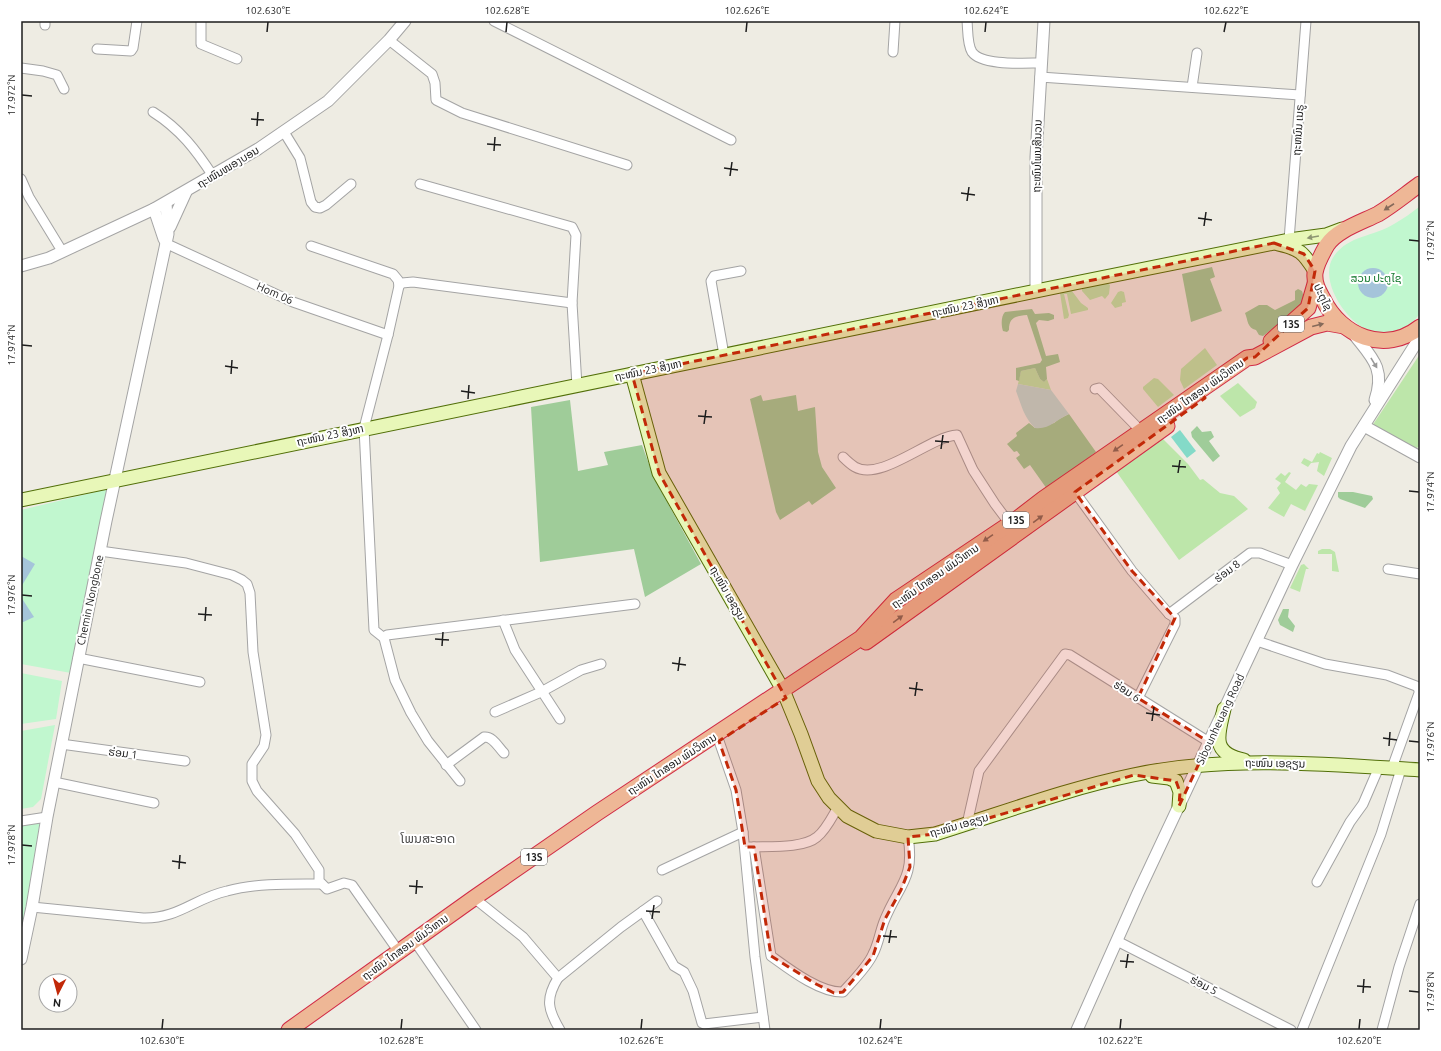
<svg xmlns="http://www.w3.org/2000/svg" width="1441" height="1051" viewBox="0 0 1441 1051" font-family="Ubuntu,'Noto Sans Lao',sans-serif">
<rect width="100%" height="100%" fill="#eeece3"/>
<g fill="#bde6aa">
<polygon points="1107,283 1110,285 1109,294 1105,299 1102,296 1090,300 1082,291 1082,288"/>
<polygon points="1072,291 1081,303 1088,308 1088,310 1071,314 1067,294 1064,294 1069,315 1068,318 1064,319 1060,293"/>
<polygon points="1121,291 1124,292 1126,302 1122,303 1122,306 1115,308 1111,303 1118,292"/>
<polygon points="1205,348 1217,365 1184,389 1180,380 1181,369"/>
<polygon points="1420,354 1420,446 1415,449 1372,426"/>
<polygon points="1035,368 1040,379 1044,382 1047,379 1051,390 1018,384 1021,371"/>
<polygon points="1154,378 1158,379 1174,395 1158,407 1143,389 1143,387"/>
<polygon points="1238,383 1257,402 1255,408 1240,417 1220,396"/>
<polygon points="1161,437 1188,464 1200,480 1203,479 1220,493 1234,496 1248,509 1179,560 1116,471"/>
<polygon points="1320,452 1332,458 1324,476 1317,471 1319,462 1311,463 1308,467 1301,463 1304,458 1312,462 1317,453 1319,454"/>
<polygon points="1289,472 1291,473 1285,482 1296,490 1301,484 1306,487 1309,484 1318,485 1305,511 1291,504 1284,517 1268,508 1280,493 1277,488 1281,483 1275,479 1281,473 1285,476"/>
<polygon points="1322,549 1330,549 1335,552 1339,572 1332,571 1332,554 1318,554 1318,551"/>
<polygon points="1304,564 1309,569 1306,569 1300,592 1290,588 1301,565"/>
</g>
<g fill="#9fcc99">
<polygon points="1212,267 1215,277 1210,279 1222,311 1191,322 1182,274"/>
<path d="M 1298,289 L 1302,291 L 1305,301 L 1302,307 L 1263,336 L 1259,335 L 1256,330 C 1247,328 1248,320 1245,313 L 1259,305 L 1267,305 L 1275,310 L 1295,300 L 1295,291 Z"/>
<path d="M 1032,309 L 1035,314 L 1049,313 L 1054,315 L 1054,319 L 1048,321 L 1039,320 L 1036,323 L 1046,356 L 1058,354 L 1060,362 L 1046,367 L 1047,379 L 1044,382 L 1040,379 L 1035,368 L 1021,371 L 1019,381 L 1016,380 L 1016,368 L 1040,363 L 1042,360 L 1027,315 C 1016,316 1009,317 1009,330 L 1007,332 L 1003,331 C 1001,325 1001,316 1005,312 Z"/>
<polygon points="761,395 763,401 796,395 798,411 815,407 818,452 822,467 836,488 812,505 809,501 780,520 776,512 750,399"/>
<polygon points="570,400 578,471 608,465 604,452 642,445 654,478 701,564 645,597 634,549 540,562 531,407"/>
<polygon points="1069,414 1096,452 1047,489 1030,465 1024,469 1016,458 1020,455 1017,451 1014,452 1007,444 1017,436 1016,433 1029,423 1035,428 1054,423 1059,419"/>
<polygon points="1197,426 1202,432 1211,431 1214,437 1209,441 1220,456 1213,462 1192,437 1191,432"/>
<polygon points="1338,492 1353,492 1372,496 1373,499 1365,508 1340,499 1338,497"/>
<polygon points="1283,609 1289,609 1288,617 1295,626 1293,632 1280,625 1278,620"/>
</g>
<path fill="#c0dbd4" d="M 1018,384 L 1051,390 L 1069,414 C 1057,419 1049,430 1035,428 C 1024,418 1021,404 1016,391 Z"/>
<g fill="#c1f7cf">
<path d="M 1419,207 L 1420,314 C 1414,320 1407,329 1399,331 C 1394,333 1383,335 1378,334 C 1351,330 1316,281 1334,256 C 1349,235 1373,237 1394,224 C 1403,219 1411,213 1419,207 Z"/>
<polygon points="108,489 71,673 21,664 21,510"/>
<polygon points="21,673 62,681 56,719 21,724"/>
<polygon points="55,725 41,799 33,807 21,809 21,731"/>
<polygon points="42,821 21,941 21,825"/>
</g>
<polygon fill="#84dac8" points="1180,430 1196,451 1187,458 1171,437"/>
<g fill="#a5c4da">
<circle cx="1373" cy="283" r="15"/>
<polygon points="21,556 35,564 21,587"/>
<polygon points="21,597 34,617 21,623"/>
</g>
<g fill="none" stroke-linecap="round" stroke-linejoin="round">
<g stroke="#a4a4a4" stroke-width="11">
<g id="minor">
<polyline points="45,21 45,25"/>
<polyline points="201,21 201,44 237,59"/>
<polyline points="494,21 731,140"/>
<path d="M 967,21 C 968,30 967,44 972,52 C 982,66 1024,63 1041,63"/>
<polyline points="389,40 432,74 435,83 436,100 462,113 627,165"/>
<polyline points="97,49 131,51 133,48 137,21"/>
<polyline points="893,52 895,21"/>
<polyline points="21,68 43,71 57,75 64,89"/>
<polyline points="1040,77 1300,95"/>
<polyline points="1192,87 1197,53"/>
<path d="M 153,112 C 180,129 196,150 213,176"/>
<polyline points="284,132 300,158 311,202 315,207 320,208 326,205 351,184"/>
<polyline points="21,179 29,197 62,251"/>
<polyline points="420,184 572,227 576,235 572,303 577,386"/>
<polyline points="1289,240 1306,21"/>
<polyline points="165,243 293,302 388,335"/>
<polyline points="311,246 393,274 398,280 399,286 388,335 364,428 374,630 384,638 395,680 411,713 428,741 460,781"/>
<polyline points="399,286 402,283 413,282 572,303"/>
<polyline points="724,355 711,281 714,276 741,271"/>
<polyline points="1095,389 1099,388 1141,431"/>
<path d="M 843,457 C 846,460 850,464 855,467 C 881,482 929,437 957,435 L 973,470 L 995,504 L 1010,524"/>
<polyline points="1075,492 1132,571 1169,614 1175,618 1175,624 1138,698"/>
<polyline points="100,551 186,563 232,575 242,580 247,584 250,593 253,652 266,735 264,746 252,764 252,781 257,791 295,834 319,870 319,881 327,889 344,883 352,885 399,952"/>
<polyline points="1388,569 1420,574"/>
<polyline points="1169,614 1250,553 1260,553 1292,565"/>
<polyline points="503,620 515,650 560,719"/>
<polyline points="384,638 387,635 635,604"/>
<polyline points="1257,641 1325,664 1387,675 1416,686 1419,689 1419,693 1392,768"/>
<polyline points="78,658 200,682"/>
<polyline points="495,712 541,692 581,670 601,664"/>
<polyline points="719,741 736,790 743,832 755,957 765,1030"/>
<polyline points="61,744 185,761"/>
<path d="M 446,765 L 484,737 C 493,736 498,747 504,753"/>
<polyline points="54,782 154,803"/>
<polyline points="21,821 47,817"/>
<polyline points="967,824 979,771 1065,654 1070,655 1209,742"/>
<path d="M 749,847 C 767,846 803,849 817,837 C 826,830 832,817 838,807"/>
<path d="M 754,847 L 771,956 C 789,969 820,993 843,992 C 852,982 868,966 873,954 C 879,943 880,930 885,919 C 899,885 915,878 908,837"/>
<polyline points="662,870 743,832"/>
<polyline points="1317,882 1350,822 1363,804 1379,767"/>
<path d="M 479,902 L 523,937 L 558,978 C 545,999 548,1010 560,1030"/>
<path d="M 32,907 L 143,918 C 178,919 195,898 227,891 C 257,883 290,884 321,884"/>
<polyline points="643,911 674,966 684,972 693,991 702,1023 704,1024 763,1017"/>
<polyline points="1117,941 1291,1030"/>
<polyline points="418,946 476,1030"/>
<polyline points="558,978 621,927 657,901"/>
<polyline points="1302,1030 1381,834 1401,769"/>
<polyline points="1382,1030 1399,967 1420,904"/>
</g>
</g>
<g stroke="#a4a4a4" stroke-width="13">
<g id="tertiary">
<polyline points="154,209 164,239"/>
<polyline points="170,227 186,192"/>
<polyline points="21,266 49,258 154,209 258,149 328,101 389,40 405,21"/>
<polyline points="1036,291 1036,157 1044,21"/>
<path d="M 1352,332 C 1371,357 1386,367 1375,400"/>
<polyline points="1364,426 1420,457"/>
<polyline points="21,959 32,907 47,817 106,521 168,234 166,203"/>
<polyline points="1077,1030 1138,893 1292,565 1351,446 1420,337"/>
</g>
</g>
<g stroke="#526f09" stroke-width="15">
<g id="secondary">
<path d="M 1278,244 C 1300,249 1303,252 1315,271"/>
<path d="M 632,374 L 659,473 L 783,690 L 801,734 L 818,781 L 829,798 L 847,816 L 876,831 L 908,837 L 935,834 C 1000,814 1065,789 1133,775 C 1227,755 1325,764 1420,770"/>
<polyline points="21,500 1075,283 1289,240 1326,235 1342,229"/>
<path d="M 1224,709 C 1219,733 1209,753 1244,760"/>
<polyline points="1152,776 1169,778 1176,781 1180,792 1179,806"/>
</g>
</g>
<g stroke="#d12b46" stroke-width="17">
<g id="trunk">
<path d="M 1420,184 C 1406,194 1393,205 1378,214 C 1362,222 1337,230 1327,245 C 1323,252 1316,266 1315,273 C 1314,283 1318,290 1323,299 C 1341,336 1385,355 1420,327"/>
<polyline points="1271,341 1308,308 1315,284"/>
<polyline points="866,642 1167,426"/>
<polyline points="289,1030 474,898 597,813 861,638 896,600 1017,519 1043,499 1247,358 1255,357 1311,327 1327,323 1344,326"/>
</g>
</g>
<use href="#minor" stroke="#fff" stroke-width="9"/>
<use href="#tertiary" stroke="#fff" stroke-width="11"/>
<use href="#secondary" stroke="#e8f7b8" stroke-width="13"/>
<use href="#trunk" stroke="#eeb796" stroke-width="15"/>
</g>
<defs><path id="oneway-solid" d="M-6-.8H1V-3.2L6.5 0L1 3.2V.8H-6Z"/></defs>
<g fill="#866a5a">
<use href="#oneway-solid" transform="translate(1389 207) rotate(147)"/>
<use href="#oneway-solid" transform="translate(1318 325) rotate(-14)"/>
<use href="#oneway-solid" transform="translate(1118 448) rotate(145)"/>
<use href="#oneway-solid" transform="translate(1038 519) rotate(-36)"/>
<use href="#oneway-solid" transform="translate(988 538) rotate(146)"/>
<use href="#oneway-solid" transform="translate(898 619) rotate(-36)"/>
</g>
<use fill="#8d9572" href="#oneway-solid" transform="translate(1313 237) rotate(170)"/>
<use fill="#999" href="#oneway-solid" transform="translate(1374 363) rotate(59)"/>
<path fill="#c22908" fill-opacity="0.2" stroke="#c22908" stroke-width="3" stroke-dasharray="8 5" stroke-linejoin="round" d="M 1274,243 L 1304,254 L 1315,271 L 1308,308 L 1255,357 L 1247,358 L 1199,391 L 1205,398 L 1075,492 L 1132,571 L 1175,618 L 1138,698 L 1209,742 L 1179,806 L 1180,792 L 1176,781 L 1134,775 L 935,834 L 908,837 L 910,867 L 901,890 L 885,919 L 873,956 L 843,992 L 834,993 L 816,984 L 771,956 L 754,847 L 745,847 L 736,790 L 719,741 L 786,698 L 659,473 L 632,374 Z"/>
<path fill="none" stroke="#1d1d1d" stroke-width="1.5" d="M 267,32 L 268,22M 506,32 L 507,22M 746,32 L 747,22M 985,32 L 986,22M 1224,32 L 1226,22M 22,95 L 32,96M 251,119 L 264,120M 257,126 L 258,112M 487,144 L 501,145M 494,151 L 495,137M 724,168 L 738,170M 730,176 L 732,162M 961,193 L 975,195M 967,201 L 969,187M 1198,218 L 1212,220M 1204,226 L 1206,212M 1409,240 L 1419,241M 22,345 L 32,346M 225,366 L 238,368M 231,374 L 232,360M 461,391 L 475,393M 468,399 L 469,385M 698,416 L 712,417M 704,424 L 706,410M 935,441 L 949,442M 941,449 L 943,435M 1172,466 L 1186,467M 1178,473 L 1180,460M 1409,491 L 1419,492M 22,595 L 32,596M 198,614 L 212,615M 205,621 L 206,607M 435,639 L 449,640M 442,646 L 443,632M 672,663 L 686,665M 678,671 L 680,657M 909,688 L 923,690M 915,696 L 917,682M 1146,713 L 1160,715M 1152,721 L 1154,707M 1383,738 L 1397,740M 1409,741 L 1419,742M 1389,746 L 1390,732M 22,845 L 32,846M 172,861 L 186,863M 179,869 L 180,855M 409,886 L 423,887M 416,894 L 417,880M 646,911 L 660,912M 652,919 L 654,905M 883,936 L 897,937M 889,943 L 891,930M 1120,961 L 1134,962M 1126,968 L 1128,954M 1357,986 L 1371,987M 1409,991 L 1419,992M 1363,993 L 1364,979M 162,1029 L 163,1019M 401,1029 L 402,1019M 641,1029 L 642,1019M 880,1029 L 881,1019M 1120,1029 L 1121,1019M 1359,1029 L 1360,1019"/>
<g text-anchor="middle" stroke-width="4" stroke-linejoin="round" paint-order="stroke">
<g fill="#fff" stroke="#616161" stroke-width="1">
<rect x="1278" y="316" width="26" height="16" rx="3"/>
<rect x="1003" y="512" width="26" height="16" rx="3"/>
<rect x="521" y="849" width="26" height="16" rx="3"/>
</g>
<g font-size="10" font-weight="bold" fill="#1d1d1d">
<text x="1291" y="328">13S</text>
<text x="1016" y="524">13S</text>
<text x="534" y="861">13S</text>
</g>
<g font-size="11" fill="#1d1d1d" stroke="#fff">
<text transform="translate(1298 130) rotate(-86)" y="4">ຖະຫນົນ ເນຣູ</text>
<text transform="translate(1037 156) rotate(-89)" y="4">ຖະໜົນໂພນສີນວນ</text>
<text transform="translate(228 167) rotate(-31)" y="4">ຖະໜົນໜອງບອນ</text>
<text transform="translate(275 293) rotate(24)" y="4">Hom 06</text>
<text transform="translate(1323 297) rotate(65)" y="4">ປະຕູໄຊ</text>
<text transform="translate(965 306) rotate(-12)" y="4">ຖະໜົນ 23 ສິງຫາ</text>
<text transform="translate(648 370) rotate(-12)" y="4">ຖະໜົນ 23 ສິງຫາ</text>
<text transform="translate(1200 391) rotate(-35)" y="4">ຖະໜົນ ໄກສອນ ພົມວິຫານ</text>
<text transform="translate(330 435) rotate(-12)" y="4">ຖະໜົນ 23 ສິງຫາ</text>
<text transform="translate(1227 571) rotate(-37)" y="4">ຮ່ອມ 8</text>
<text transform="translate(935 576) rotate(-35)" y="4">ຖະໜົນ ໄກສອນ ພົມວິຫານ</text>
<text transform="translate(728 593) rotate(60)" y="4">ຖະໜົນ ເອຊຽນ</text>
<text transform="translate(90 600) rotate(-78)" y="4">Chemin Nongbone</text>
<text transform="translate(1127 691) rotate(33)" y="4">ຮ່ອມ 6</text>
<text transform="translate(1220 719) rotate(-65)" y="4">Sibounheuang Road</text>
<text transform="translate(123 753) rotate(7)" y="4">ຮ່ອມ 1</text>
<text transform="translate(1275 763) rotate(1)" y="4">ຖະໜົນ ເອຊຽນ</text>
<text transform="translate(672 764) rotate(-33)" y="4">ຖະໜົນ ໄກສອນ ພົມວິຫານ</text>
<text transform="translate(959 825) rotate(-16)" y="4">ຖະໜົນ ເອຊຽນ</text>
<text transform="translate(405 947) rotate(-36)" y="4">ຖະໜົນ ໄກສອນ ພົມວິຫານ</text>
<text transform="translate(1204 985) rotate(27)" y="4">ຮ່ອມ 5</text>
</g>
<g font-size="11" fill="#10762a" stroke="#fff">
<text x="1376" y="282">ສວນ ປະຕູໄຊ</text>
</g>
<g font-size="13" fill="#505050" stroke="#fff">
<text x="428" y="843">ໂພນສະອາດ</text>
</g>
</g>
<rect width="1441" height="1051" fill="none" stroke="#ffffff" stroke-width="44"/>
<g transform="translate(58 993) rotate(186)"><circle r="19" fill="#ffffff" stroke="#a5a5a5"/>
<path d="M0-3L7 15L0 10L-7 15Z" fill="#c22908"/>
<text y="-6" font-size="11" font-weight="bold" text-anchor="middle" fill="#1d1d1d">N</text>
</g>
<rect x="22" y="22" width="1397" height="1007" fill="none" stroke="#1d1d1d" stroke-width="1.5"/>
<g font-size="10" text-anchor="middle" fill="#1d1d1d">
<text x="268" y="14">102.630°E</text>
<text x="507" y="14">102.628°E</text>
<text x="747" y="14">102.626°E</text>
<text x="986" y="14">102.624°E</text>
<text x="1226" y="14">102.622°E</text>
<text transform="translate(11 95) rotate(-90)" y="4">17.972°N</text>
<text transform="translate(1430 241) rotate(-90)" y="4">17.972°N</text>
<text transform="translate(11 345) rotate(-90)" y="4">17.974°N</text>
<text transform="translate(1430 492) rotate(-90)" y="4">17.974°N</text>
<text transform="translate(11 595) rotate(-90)" y="4">17.976°N</text>
<text transform="translate(1430 742) rotate(-90)" y="4">17.976°N</text>
<text transform="translate(11 845) rotate(-90)" y="4">17.978°N</text>
<text transform="translate(1430 992) rotate(-90)" y="4">17.978°N</text>
<text x="162" y="1044">102.630°E</text>
<text x="401" y="1044">102.628°E</text>
<text x="641" y="1044">102.626°E</text>
<text x="880" y="1044">102.624°E</text>
<text x="1120" y="1044">102.622°E</text>
<text x="1359" y="1044">102.620°E</text>
</g>
</svg>
